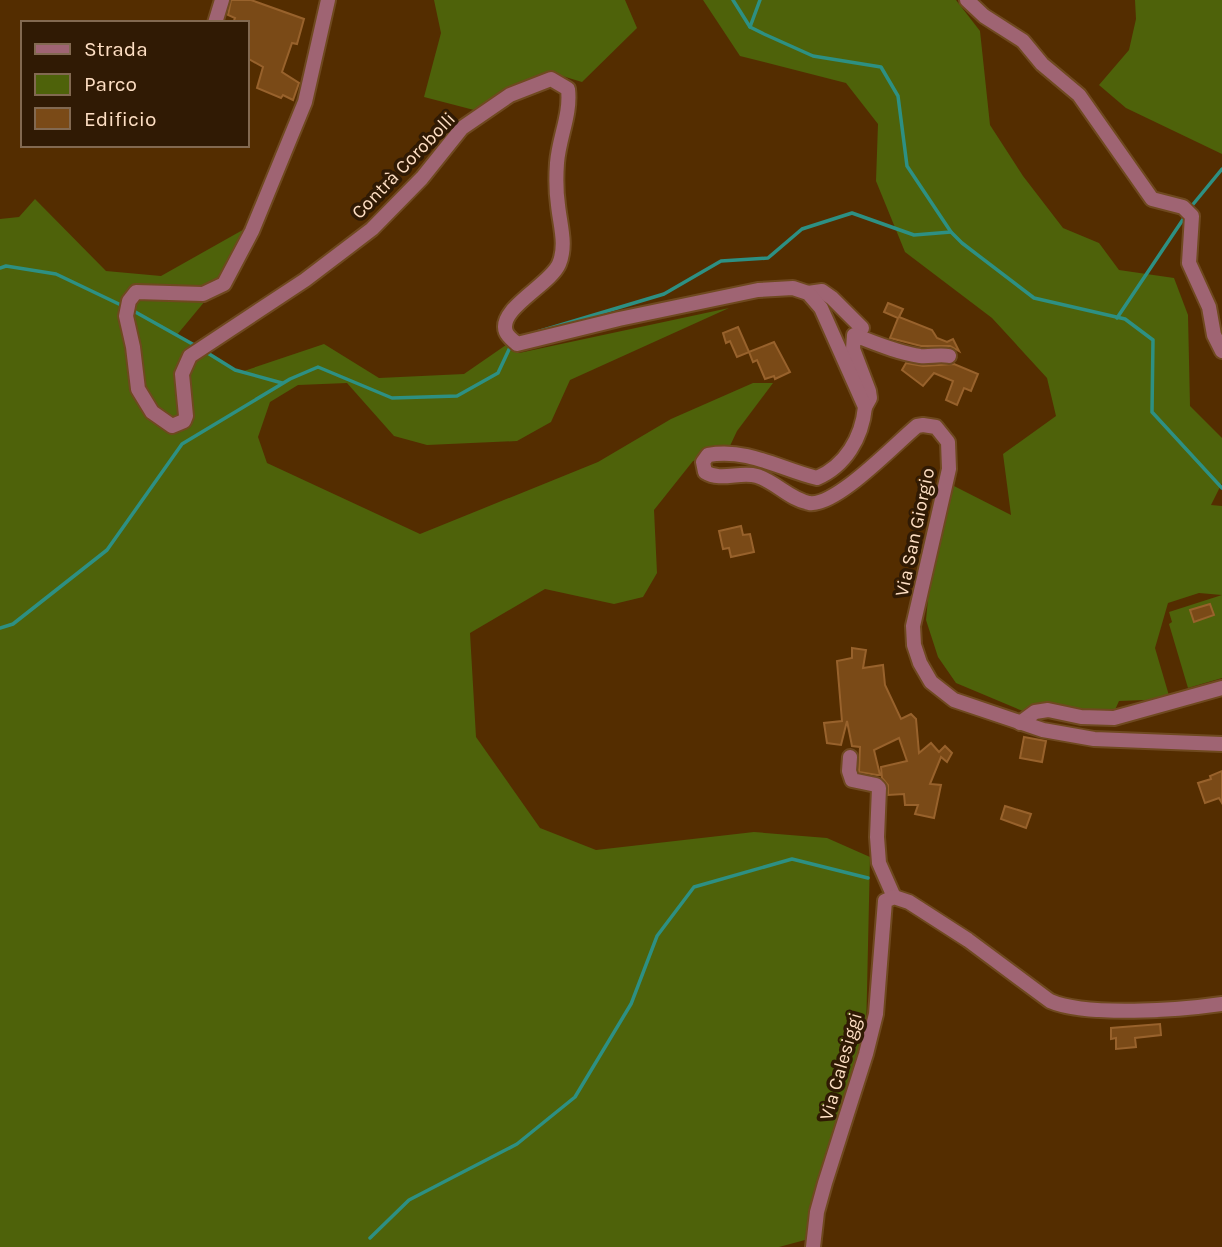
<svg xmlns="http://www.w3.org/2000/svg" width="1222" height="1247" viewBox="0 0 1222 1247" font-family="Karla,sans-serif">
<rect width="100%" height="100%" fill="#542d00"/>
<g fill="#4e620a">
<polygon points="434,0 625,0 637,28 582,82 552,73 474,110 424,97 441,33"/>
<polygon points="703,0 956,0 980,31 990,125 1023,176 1063,228 1099,243 1119,270 1174,278 1188,315 1190,406 1222,438 1222,483 1211,505 1222,506 1222,678 1188,688 1169,624 1172,622 1169,612 1222,595 1199,593 1168,603 1155,648 1170,699 1119,701 1114,712 1032,715 956,683 938,657 926,620 930,577 954,486 1011,515 1003,454 1056,416 1047,378 992,318 905,252 876,181 878,124 846,83 740,56"/>
<polygon points="1135,0 1222,0 1222,154 1126,108 1099,85 1129,50 1136,19"/>
<polygon points="35,199 106,271 161,276 248,227 225,277 176,336 241,372 324,344 379,378 464,374 506,345 519,353 729,308 570,380 551,422 517,441 427,445 394,436 347,383 298,385 270,402 258,437 267,463 420,534 598,462 671,419 753,383 773,383 737,431 729,448 693,461 654,510 657,573 643,597 614,604 545,589 470,633 476,737 540,828 596,850 754,832 827,838 870,857 866,1035 805,1240 779,1247 0,1247 0,219 19,217"/>
</g>
<g fill="none" stroke-linecap="round" stroke-linejoin="round">
<g stroke="#2d9083" stroke-width="3.5">
<polyline points="733,0 750,27 764,34 813,56 881,67 898,96 907,166 951,232 962,243 1034,298 1125,319 1153,340 1152,412 1222,488"/>
<polyline points="750,27 760,0"/>
<polyline points="1190,208 1222,169"/>
<polyline points="0,268 6,266 56,274 123,306"/>
<polyline points="130,309 196,346"/>
<polyline points="1117,318 1186,215"/>
<polyline points="537,332 664,294 721,261 768,258 802,229 852,213 914,235 951,232"/>
<polyline points="206,352 235,370 282,383"/>
<polyline points="0,628 13,624 107,550 182,444 290,379 318,367 392,398 457,396 498,373 512,343"/>
<polyline points="370,1238 409,1200 517,1144 575,1097 631,1004 657,936 694,887 792,859 868,878"/>
</g>
</g>
<g fill="#7a4a17" stroke="#98622c" stroke-width="2">
<polygon points="231,0 251,0 304,19 297,44 292,43 282,72 299,83 293,100 283,95 281,98 257,88 263,67 247,58 247,23 233,23 235,18 228,15"/>
<polygon points="888,303 903,309 899,317 932,330 937,338 947,342 953,339 959,351 950,346 921,346 890,338 898,318 884,312"/>
<polygon points="738,327 749,352 774,342 790,372 775,379 774,376 765,379 757,360 753,362 749,352 737,357 730,341 726,343 723,333"/>
<polygon points="906,363 923,366 954,364 978,374 971,391 964,388 957,405 946,400 953,381 934,373 923,386 902,370"/>
<polygon points="741,526 743,535 750,534 754,552 731,557 729,548 723,549 719,531"/>
<polygon points="1210,604 1214,615 1194,622 1190,610"/>
<polygon points="852,648 866,650 863,668 883,665 885,685 901,719 911,714 916,719 919,753 931,743 939,752 945,746 952,753 947,762 941,757 930,784 941,785 934,818 915,814 918,805 905,805 904,794 888,795 888,785 882,778 881,767 907,761 899,738 874,750 880,775 877,775 859,772 860,747 852,746 847,721 841,745 827,743 824,723 842,721 837,661 852,658"/>
<polygon points="1024,737 1046,741 1042,762 1020,758"/>
<polygon points="1222,771 1222,803 1219,798 1205,803 1198,783 1211,779 1210,776"/>
<polygon points="1005,806 1031,814 1026,828 1001,819"/>
<polygon points="1160,1024 1161,1035 1135,1038 1136,1047 1116,1049 1116,1038 1111,1039 1111,1028"/>
</g>
<g fill="none" stroke-linecap="round" stroke-linejoin="round">
<g stroke="#6f491f" stroke-width="18">
<g id="minor">
<polyline points="967,0 984,16 1023,41 1042,64 1079,95 1152,199 1183,207 1192,216 1189,263 1209,307 1214,335 1222,351"/>
<polyline points="215,23 222,0"/>
<polyline points="808,293 822,291 832,298 862,328"/>
<path d="M 865,407 L 870,398 L 869,391 L 853,349 L 854,335 C 875,343 898,353 920,356 C 930,357 939,354 949,356"/>
<polyline points="1020,723 1035,712 1048,710 1081,717 1114,718 1222,688"/>
<polyline points="850,757 849,771 852,780 876,785 879,788 877,837 879,863 894,897"/>
<path d="M 813,1247 L 817,1212 L 825,1183 L 866,1054 L 876,1014 L 885,901 L 894,897 L 909,902 L 968,940 L 1050,1001 C 1086,1017 1181,1010 1222,1004"/>
</g>
</g>
<g stroke="#6f491f" stroke-width="18">
<path id="tertiary" d="M 328,0 L 305,102 L 252,231 L 224,284 L 203,294 L 136,292 L 129,301 L 126,316 L 133,347 L 138,389 L 152,412 L 172,426 L 184,421 L 186,416 L 182,374 L 190,356 L 305,280 L 372,229 L 422,178 L 462,128 L 510,95 L 551,79 L 568,89 C 571,115 559,137 557,163 C 556,177 556,191 558,205 C 560,225 567,245 559,264 C 550,285 497,309 506,332 C 508,337 514,341 517,344 L 619,319 L 758,290 L 793,288 L 808,293 L 821,308 L 865,407 C 862,438 845,466 817,478 C 780,469 748,448 708,455 L 703,462 L 705,472 C 721,482 740,471 757,476 C 776,482 789,499 809,503 C 836,507 895,444 917,426 L 923,425 L 936,427 L 948,442 L 949,469 L 913,626 L 914,645 L 920,663 L 931,682 L 954,700 L 1043,730 L 1094,739 L 1222,744"/>
</g>
<use href="#minor" stroke="#9f6473" stroke-width="14"/>
<use href="#tertiary" stroke="#9f6473" stroke-width="14"/>
</g>
<g text-anchor="middle" stroke-width="7" stroke-linejoin="round" paint-order="stroke">
<g font-size="19" fill="#fedfc4" stroke="#301a04">
<text transform="translate(403 165) rotate(-46)" y="7">Contrà Corobolli</text>
<text transform="translate(914 532) rotate(-78)" y="7">Via San Giorgio</text>
<text transform="translate(840 1066) rotate(-74)" y="7">Via Calesiggi</text>
</g>
</g>
<rect x="21" y="21" width="228" height="126" fill="#301a04" stroke="#826951" stroke-width="2"/>
<rect x="35" y="44" width="35" height="10" fill="#9f6473" stroke="#826951" stroke-width="2"/>
<text x="84" y="56" font-size="21" fill="#fedfc4">Strada</text>
<rect x="35" y="74" width="35" height="21" fill="#4e620a" stroke="#826951" stroke-width="2"/>
<text x="84" y="91" font-size="21" fill="#fedfc4">Parco</text>
<rect x="35" y="108" width="35" height="21" fill="#7a4a17" stroke="#826951" stroke-width="2"/>
<text x="84" y="126" font-size="21" fill="#fedfc4">Edificio</text>
</svg>
